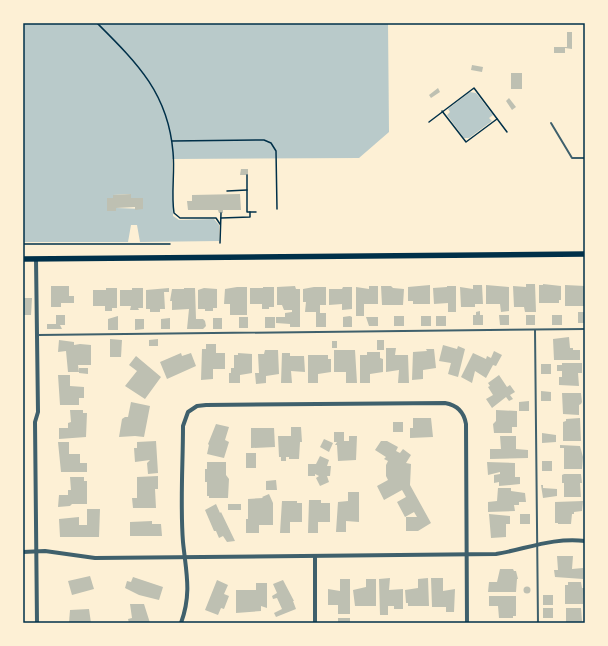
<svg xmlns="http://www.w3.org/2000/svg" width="608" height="646" viewBox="0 0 608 646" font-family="'Open Sans',sans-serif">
<rect width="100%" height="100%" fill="#fdf0d5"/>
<g fill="#b9caca" fill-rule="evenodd">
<path d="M 23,23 L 388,23 L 389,132 L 359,158 L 172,159 L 173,216 L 179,220 L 214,219 L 219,225 L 219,241 L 140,242 L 137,225 L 131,225 L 128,242 L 23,242 ZM 131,194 L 131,198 L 143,198 L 143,209 L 116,208 L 113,195 Z"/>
<polygon points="470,92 476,93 493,115 489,118 492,121 469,138 464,138 447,115 450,112 448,109"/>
</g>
<g fill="#bec0b2">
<polygon points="567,32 572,32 572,49 565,48 565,53 554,53 554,47 567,47"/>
<polygon points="472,65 483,67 482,72 471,70"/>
<rect x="511" y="73" width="11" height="16"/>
<polygon points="438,88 440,92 431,98 429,95"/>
<polygon points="509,98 516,107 512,110 506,101"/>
<polygon points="241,169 248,169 248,175 240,175"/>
<polygon points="131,194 131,198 143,198 143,209 135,210 135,207 116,208 116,211 107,211 107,198 113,198 113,195"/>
<polygon points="240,194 241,210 223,210 223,213 219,213 218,210 188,210 187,201 192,201 192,195"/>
<polygon points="526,284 535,284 536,312 525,312 524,307 514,307 513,286 526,287"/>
<polygon points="543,284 561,286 561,300 559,300 559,303 539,303 539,285 543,285"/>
<polygon points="430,285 430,304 413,304 413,301 408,301 408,287"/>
<polygon points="473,285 482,285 483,304 475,304 475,307 461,307 460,287 473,289"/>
<polygon points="486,285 509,287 509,311 501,312 500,304 486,304"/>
<polygon points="565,285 585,286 585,306 565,306"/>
<polygon points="51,286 69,286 69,296 74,296 74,303 61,303 61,307 51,307"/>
<polygon points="295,286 296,289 300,289 300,327 290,327 290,324 276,323 276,317 285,317 285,313 292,312 292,310 284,310 282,305 277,305 277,287"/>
<polygon points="369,286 378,286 378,304 364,304 364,316 356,316 356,287 369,289"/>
<polygon points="381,286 391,286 393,288 404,289 403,305 382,305"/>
<polygon points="447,286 456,286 456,312 448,312 448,303 434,304 433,288 447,287"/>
<polygon points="237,287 247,287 247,315 230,315 230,304 224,304 225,289"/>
<polygon points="263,287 274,287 274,307 269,307 269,309 262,309 262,304 250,304 250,288 263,288"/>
<polygon points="314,287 326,287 326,305 320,305 320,313 326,313 326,327 316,327 316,312 305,312 306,302 303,302 303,289"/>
<polygon points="343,287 352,287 352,309 342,310 342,304 329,305 329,289 342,289"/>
<polygon points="106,288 117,288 117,308 112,308 112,311 105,311 105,306 93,306 93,290 106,290"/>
<polygon points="132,288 143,288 143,308 138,308 139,310 130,310 131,306 120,306 120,290 132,290"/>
<polygon points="169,288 169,292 164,292 165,309 160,309 160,312 150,312 150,309 146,309 146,290"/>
<polygon points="184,288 195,288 196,319 203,319 205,321 206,326 203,329 187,329 189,309 172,310 172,301 170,301 172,289 184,289"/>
<polygon points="204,288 217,289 217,308 213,308 213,311 205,311 205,309 198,309 198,290"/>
<polygon points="23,298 32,298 31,315 23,315"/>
<polygon points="480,311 480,315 483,315 483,325 473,325 473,315 476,315 476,312"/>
<rect x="578" y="312" width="7" height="11"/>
<polygon points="56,315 65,315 65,325 60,325 62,329 47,329 47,324 56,324"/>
<polygon points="499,315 509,315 509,325 500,325"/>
<rect x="526" y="315" width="9" height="10"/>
<rect x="552" y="315" width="10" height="10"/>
<polygon points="118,316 118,330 108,330 108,319"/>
<polygon points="350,316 352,317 352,327 343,327 343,317"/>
<rect x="394" y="316" width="10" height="10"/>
<rect x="421" y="316" width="10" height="10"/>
<rect x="436" y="316" width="10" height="10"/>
<rect x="239" y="317" width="9" height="11"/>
<rect x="265" y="317" width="10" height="11"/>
<polygon points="366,317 378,317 378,326 369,326"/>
<polygon points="170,318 170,329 161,329 161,319"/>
<rect x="213" y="318" width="9" height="11"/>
<polygon points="135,319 144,319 144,329 135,330"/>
<polygon points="569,337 570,348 573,348 573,350 580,350 580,360 554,360 553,339"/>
<polygon points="110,339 122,340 121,357 110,357"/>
<polygon points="158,339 158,346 149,346 149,340"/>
<polygon points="59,340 74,342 74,345 80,344 91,345 91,365 78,365 79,372 68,372 66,351 58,352"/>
<rect x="377" y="340" width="7" height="10"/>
<rect x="332" y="341" width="5" height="7"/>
<polygon points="206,344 216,344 216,353 225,353 225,369 213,369 213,379 201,380 202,349 206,349"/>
<polygon points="443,345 457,349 458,346 465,349 458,377 448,374 451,363 439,361"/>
<polygon points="386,348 396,348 395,355 408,355 409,383 398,383 399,370 386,372"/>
<polygon points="426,349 434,349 436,368 423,370 423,379 412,380 413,352 427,351"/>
<polygon points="265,350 278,350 279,374 266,376 266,383 256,384 255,373 259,373 258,354 264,354"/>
<polygon points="334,350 355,350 357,383 346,383 346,372 334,372"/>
<polygon points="494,351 502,355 496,366 493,365 486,378 475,371 472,383 461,377 473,353 486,359 487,356 491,358"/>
<polygon points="367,352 380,352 380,358 383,359 383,372 370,374 370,383 360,383 360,355 367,355"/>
<polygon points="181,353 182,356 191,353 196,366 167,379 160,362"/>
<polygon points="238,353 252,354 252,373 240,375 240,383 229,383 229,373 231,373 231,368 234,368 234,355 238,355"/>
<polygon points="282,353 290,353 290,356 304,356 305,372 291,371 292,383 281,383"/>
<polygon points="308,355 328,355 328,359 331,359 331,372 318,374 318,383 308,383"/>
<polygon points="136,356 161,377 145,399 125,386 137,371 129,365"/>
<polygon points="562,363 582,363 582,373 578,373 579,386 559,385 559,377 562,377 562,371 557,371 557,365 562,365"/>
<rect x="541" y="364" width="10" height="10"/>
<polygon points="79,368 88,368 88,374 79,373"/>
<polygon points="58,375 70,375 70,386 84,387 84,398 79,398 79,405 60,405"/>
<polygon points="499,375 507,387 510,385 515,392 510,395 513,399 509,401 506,397 492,408 486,399 493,395 488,387 490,386 488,383"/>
<polygon points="541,391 551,392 551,401 541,401"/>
<polygon points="562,393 581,393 582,402 581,404 579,405 579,415 563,414"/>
<polygon points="529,401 529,411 519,411 519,402"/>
<polygon points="131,402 150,406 144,437 135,436 119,437 122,419 125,417 128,417"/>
<polygon points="70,410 83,410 83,413 87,413 86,437 59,439 59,428 68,428 68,423 71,422"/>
<polygon points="496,410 517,411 517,427 512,427 512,433 494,433 493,424 496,421"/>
<polygon points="413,418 431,418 433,437 410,438 410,428 413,428"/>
<polygon points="580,418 581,441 563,441 563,422 566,421 566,419"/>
<rect x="393" y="422" width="10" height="10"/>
<polygon points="216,424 229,427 225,440 229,442 224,458 207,454 209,445 208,444"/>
<polygon points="291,427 301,427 302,442 300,442 299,459 289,459 289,457 286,457 286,461 281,461 281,457 279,457 278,436 291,436"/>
<polygon points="251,428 274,428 275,447 251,448"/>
<polygon points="334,432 344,432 344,441 349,441 349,436 357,436 356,460 338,461 337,445 335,445 337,442 334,442"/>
<polygon points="542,433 556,435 556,442 542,443"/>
<polygon points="500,436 516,436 516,449 528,450 528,458 490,459 490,449 501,449"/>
<polygon points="324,439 333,443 329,452 320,447"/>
<polygon points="156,441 158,473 148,474 147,463 150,460 135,462 134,448 137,448 137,442"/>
<polygon points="381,441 387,441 398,447 396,451 400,453 403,449 411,455 406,463 411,464 410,485 431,523 418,531 406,531 406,517 417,517 414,512 405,517 397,502 406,497 402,490 384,500 377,486 388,480 386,476 386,465 388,461 384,459 386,457 375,450"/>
<polygon points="58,442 69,442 69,454 80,454 80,463 87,463 87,472 61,472"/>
<polygon points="560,445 580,446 583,457 582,469 564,469 564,448 560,448"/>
<rect x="246" y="453" width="10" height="15"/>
<polygon points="320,456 329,460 327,466 331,466 330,476 327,476 329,482 320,486 316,478 319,476 315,474 315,476 308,476 308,464 316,464"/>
<rect x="542" y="461" width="10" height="10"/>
<polygon points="207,462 226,462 226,475 229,479 228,498 209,498 209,496 207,496 207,482 205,482 205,469 207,469"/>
<polygon points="487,462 515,463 515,477 520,477 520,484 499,486 499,482 494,483 494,475 500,474 500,472 488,475"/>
<polygon points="564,474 581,474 582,483 580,483 581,497 564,497 564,483 562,483 562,475"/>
<polygon points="158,476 158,489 155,489 156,508 133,508 132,498 137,498 137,477"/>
<polygon points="70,477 84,477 84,481 87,481 87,504 72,504 70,506 58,507 59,495 68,495 68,490 71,490"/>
<polygon points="276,480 277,490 266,490 266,481"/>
<polygon points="541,485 543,485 543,488 557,489 557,496 543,498"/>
<polygon points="498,488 511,488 511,491 525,493 526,502 519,502 519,505 514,505 515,511 488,512 488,502 497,501"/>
<polygon points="348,492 359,492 359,522 346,521 346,532 336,532 338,502 348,501"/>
<polygon points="269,494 273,503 273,525 259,525 259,533 246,533 246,519 248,519 248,499 263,498 262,497"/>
<polygon points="309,500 321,500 321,503 330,503 330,522 318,522 318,533 308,533"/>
<polygon points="282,501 297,501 297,503 302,503 302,522 290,522 290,533 280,533"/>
<polygon points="583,501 582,511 574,512 574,514 572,514 571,524 558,524 558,523 555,523 555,502"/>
<polygon points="216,504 220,513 221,512 235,541 227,542 223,536 219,538 216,531 214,531 205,510"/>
<rect x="228" y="504" width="13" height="6"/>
<polygon points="87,509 100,509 99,537 60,537 59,519 79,517 79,525 87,525"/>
<polygon points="489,514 510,516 510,524 506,524 506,537 491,538"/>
<rect x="520" y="514" width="10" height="10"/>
<polygon points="152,521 152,524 161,524 162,536 130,536 130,522"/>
<polygon points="557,556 573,556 572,569 583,568 583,579 555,577 554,570 558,570"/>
<polygon points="500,569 513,569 514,571 516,571 518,579 517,579 516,592 488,592 489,582 497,582"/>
<polygon points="90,576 94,589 72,595 68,581"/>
<polygon points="133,577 163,587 159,600 139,595 125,588 127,581 131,582"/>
<polygon points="390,578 389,590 403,589 403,609 394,609 394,606 388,606 388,615 380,615 379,579"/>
<polygon points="428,578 429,606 408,606 408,603 406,603 405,590 418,588 418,579"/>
<polygon points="431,578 443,578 443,591 455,589 454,612 446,612 446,607 432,607"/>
<polygon points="340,579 350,579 350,614 338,614 338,605 328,605 328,589 340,591"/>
<polygon points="366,579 376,579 376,606 355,606 353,590 366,587"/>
<polygon points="217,580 228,585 224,594 229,596 224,609 221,608 218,615 205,610"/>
<polygon points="283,580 294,601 293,601 296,609 276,617 274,613 282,609 277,598 273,599 272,596 277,593 273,584"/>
<polygon points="568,582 581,582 582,588 584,588 583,604 565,604 565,585 568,585"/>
<polygon points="256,583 267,583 267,608 261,606 261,611 236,613 236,590 256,590"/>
<circle cx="527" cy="590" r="3.5"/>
<rect x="543" y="595" width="10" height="10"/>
<polygon points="489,596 516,596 516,616 513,616 513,618 499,618 498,606 489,606"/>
<polygon points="130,604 144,604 150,623 129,623 128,619 132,618"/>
<rect x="543" y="608" width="10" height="10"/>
<polygon points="566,608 581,608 582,621 583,623 566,623"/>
<polygon points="89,609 91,623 69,623 70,610"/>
<rect x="338" y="618" width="12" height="5"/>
</g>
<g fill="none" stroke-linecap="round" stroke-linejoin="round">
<g stroke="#003049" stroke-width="1.5">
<path d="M 97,23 C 137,63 168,93 173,152 C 175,172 171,194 174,213 L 180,218 L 216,218 L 220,224"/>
<polyline points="442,111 466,142 497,119"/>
<polyline points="429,122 474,88 507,132"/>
<polyline points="172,141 264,140 271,143 276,151 277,209"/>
<polyline points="247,175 247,212 256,212"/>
<polyline points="227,191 247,190"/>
<polyline points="221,218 250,217 250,212"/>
<polyline points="220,243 221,213"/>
<polyline points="23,244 170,244"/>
</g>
<g stroke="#3f606c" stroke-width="2">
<polyline points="551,123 572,158 585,158"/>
<polyline points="535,330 538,623"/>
<polyline points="38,335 585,329"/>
</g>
<g stroke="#3f606c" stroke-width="4">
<polyline points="36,259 38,412 35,422 37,623"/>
<path d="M 23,552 L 45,551 L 95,558 L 496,554 C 526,549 554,537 585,541"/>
<path d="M 181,623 C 192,593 186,572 183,542 C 180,504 183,464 183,426 L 188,412 L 197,406 L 206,405 L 445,403 C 457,405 464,412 466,424 L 467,623"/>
<polyline points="315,623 315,556"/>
</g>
<polyline stroke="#003049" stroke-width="5.5" points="23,259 585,254"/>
</g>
<rect width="608" height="646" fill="none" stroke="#fdf0d5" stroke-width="48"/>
<rect x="24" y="24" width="560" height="598" fill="none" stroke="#003049" stroke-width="1.5"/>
</svg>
